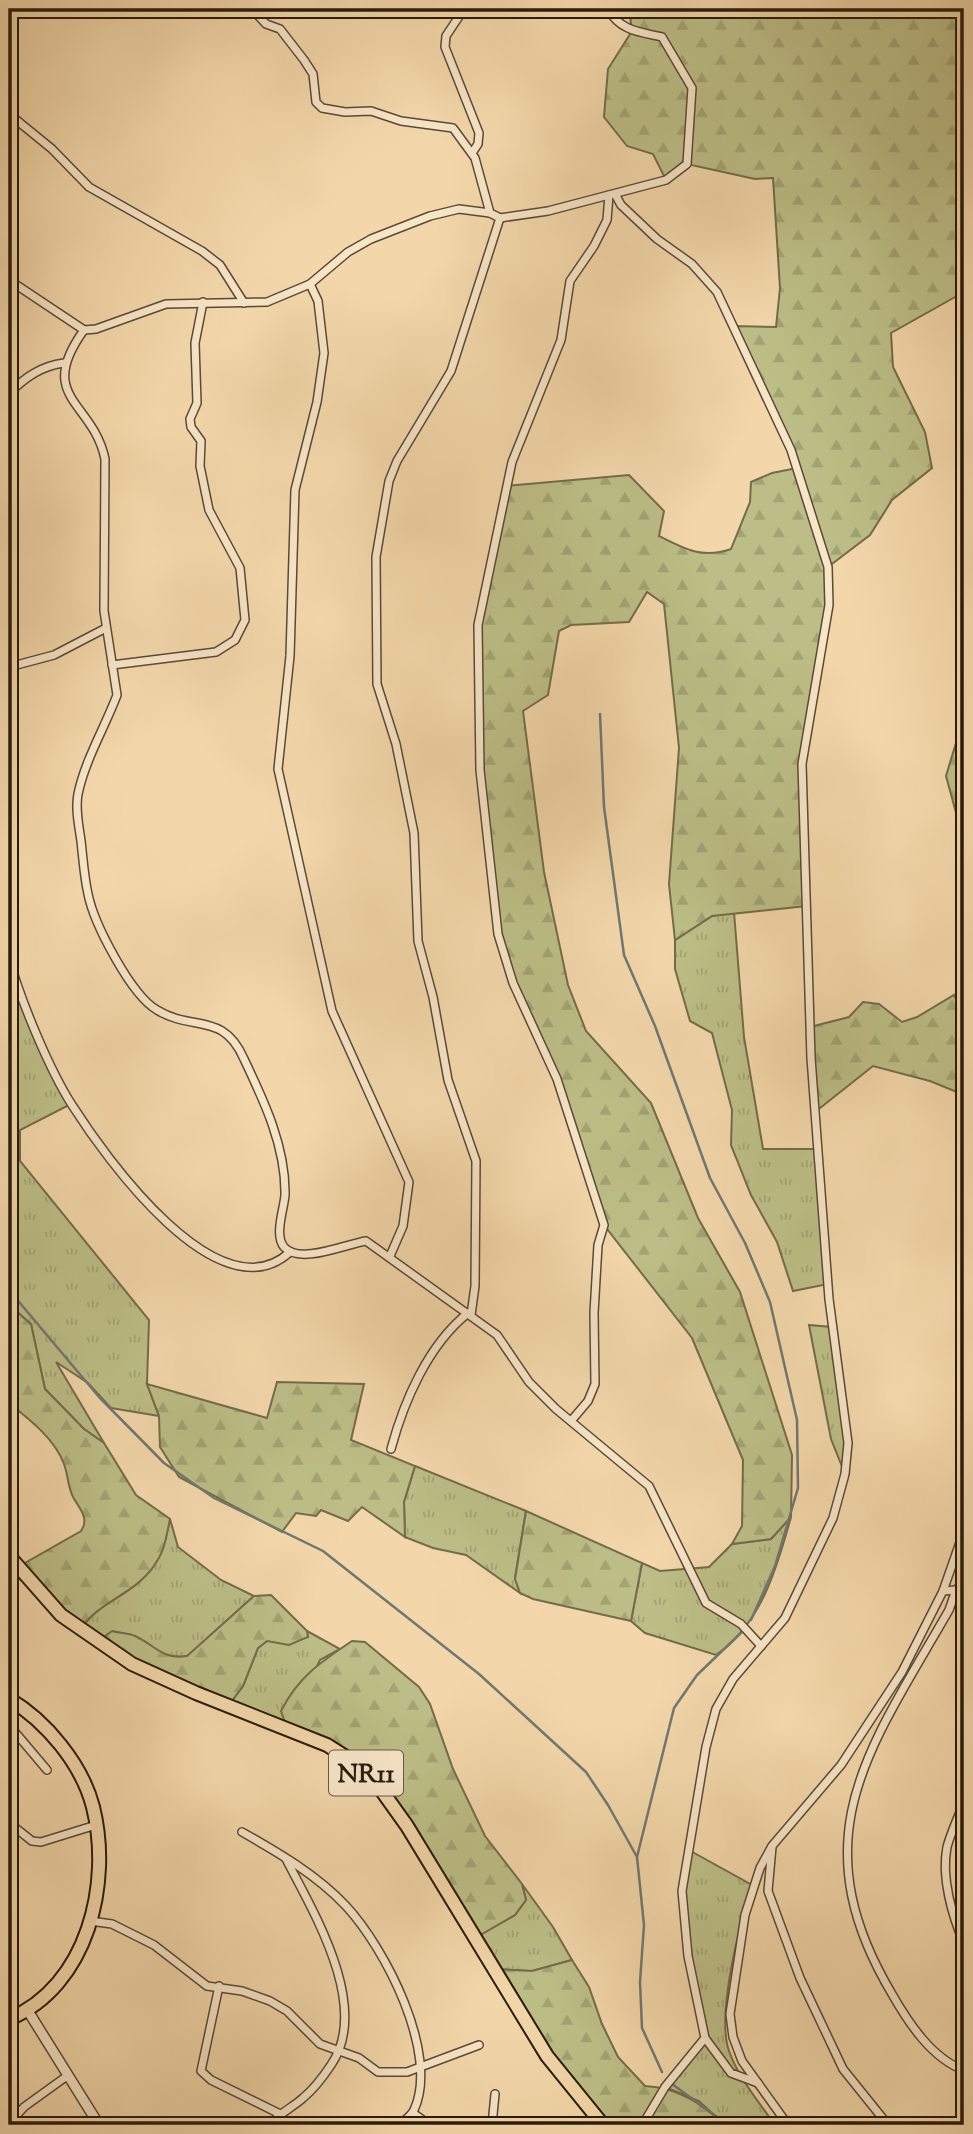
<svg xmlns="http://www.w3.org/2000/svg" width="973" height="2134" viewBox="0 0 973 2134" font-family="'Sorts Mill Goudy',serif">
<defs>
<pattern id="grass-tufts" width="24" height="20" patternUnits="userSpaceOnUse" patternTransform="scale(1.75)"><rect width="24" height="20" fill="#bdbe87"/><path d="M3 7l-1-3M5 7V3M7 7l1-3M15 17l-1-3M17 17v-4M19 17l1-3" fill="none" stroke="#a3a373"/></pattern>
<pattern id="forest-firs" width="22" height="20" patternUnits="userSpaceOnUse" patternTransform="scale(1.75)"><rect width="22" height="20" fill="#bdbe87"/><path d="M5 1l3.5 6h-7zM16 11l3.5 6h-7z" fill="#a3a373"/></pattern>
</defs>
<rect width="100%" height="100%" fill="#f3d7aa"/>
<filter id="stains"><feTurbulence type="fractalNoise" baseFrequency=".00286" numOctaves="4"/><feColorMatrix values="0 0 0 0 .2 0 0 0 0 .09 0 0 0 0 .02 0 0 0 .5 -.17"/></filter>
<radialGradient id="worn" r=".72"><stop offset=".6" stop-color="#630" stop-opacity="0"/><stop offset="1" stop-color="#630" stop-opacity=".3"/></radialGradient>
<g fill="url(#grass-tufts)" stroke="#746c4a" stroke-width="2">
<polygon points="734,912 744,1037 763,1149 817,1149 828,1284 793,1291 777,1242 751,1195 731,1145 732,1110 712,1033 690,1021 675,969 675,940 712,916"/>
<polygon points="9,958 25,1005 71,1104 20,1130 20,1161 149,1320 147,1384 159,1416 111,1408 88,1383 56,1362 104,1443 84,1429 45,1389 31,1324 9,1305"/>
<polygon points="809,1325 832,1327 845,1406 845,1474 831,1439"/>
<polygon points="415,1466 526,1511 515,1578 520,1593 466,1555 433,1548 405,1537 404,1502"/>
<path d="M 791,1517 C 777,1568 761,1624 716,1655 L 645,1633 L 631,1621 L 642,1563 L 660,1571 L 709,1567 L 732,1544 L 771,1539 Z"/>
<path d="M 170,1519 L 178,1547 L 221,1580 L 254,1596 L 188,1656 C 165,1660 152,1648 134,1636 L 98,1641 L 80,1630 C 95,1606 119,1600 139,1582 C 159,1565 165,1543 170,1519 Z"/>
<polygon points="307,1631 340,1649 320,1660 287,1728 228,1706 243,1686 258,1648 267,1641 308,1637"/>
<path d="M 687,1849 L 752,1885 C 740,1924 716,2014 729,2051 C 739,2079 759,2102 775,2125 L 725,2125 L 699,2101 L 665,2087 L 705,2038 L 682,1903 Z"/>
<polygon points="522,1884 553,1927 572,1960 532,1971 494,1969 475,1938 515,1915 526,1900"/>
</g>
<g fill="url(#forest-firs)" stroke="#746c4a" stroke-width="2">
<path d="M 629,9 L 964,9 L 964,292 L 891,333 L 893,367 L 925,432 L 932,468 L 892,500 L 870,535 L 828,567 L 829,605 L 803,744 L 806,906 L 712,916 L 675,940 L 669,884 L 679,748 L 664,604 L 647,592 L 629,622 L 571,625 L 559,631 L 548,695 L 523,711 L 544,872 L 568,985 L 586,1031 L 651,1103 L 698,1218 L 740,1292 L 792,1455 L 791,1517 L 771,1539 L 732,1544 L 742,1526 L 743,1460 L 692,1338 L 604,1225 L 557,1079 L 504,954 L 480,770 L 478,625 L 505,486 L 629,475 L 664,511 L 659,536 C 684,549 703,559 731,549 L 750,502 L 751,482 L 772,473 L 797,468 L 736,326 L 776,327 L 780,288 L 773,178 L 755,179 L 687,164 L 666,180 L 653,154 L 627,146 L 604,117 L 608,69 L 632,31 Z"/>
<polygon points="964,689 964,888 960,882 958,820 946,776 959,733"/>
<polygon points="954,995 964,1013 964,1095 930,1081 873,1066 815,1112 810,1027 849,1017 863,1002 879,1004 902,1022 917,1017"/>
<path d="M 9,1305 L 31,1324 L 45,1389 L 84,1429 L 104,1443 L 136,1495 L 170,1519 C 167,1533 165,1549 157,1561 C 139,1593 99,1600 80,1630 L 18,1567 L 81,1531 C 90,1518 79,1508 73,1497 C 68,1487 68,1475 64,1464 C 55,1439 29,1419 9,1403 Z"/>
<polygon points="277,1382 364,1384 351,1440 415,1466 404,1502 405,1537 362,1507 348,1521 321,1510 316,1516 296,1513 282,1532 179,1477 160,1447 159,1416 147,1384 267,1418"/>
<polygon points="526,1511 642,1563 631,1621 533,1599 520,1593 515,1579"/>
<path d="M 271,1595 L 307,1631 L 308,1637 L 289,1645 L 267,1641 L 258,1648 L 243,1686 L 228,1706 L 98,1641 L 112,1631 C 119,1633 128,1633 135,1636 C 155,1645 162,1660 187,1656 L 254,1596 Z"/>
<path d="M 352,1641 L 365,1642 L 419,1687 L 430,1704 L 453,1769 L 485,1836 L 522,1884 L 526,1900 L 515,1915 L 475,1938 L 357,1764 L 287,1728 L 281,1711 C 298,1677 322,1661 352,1641 Z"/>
<path d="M 572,1960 L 589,1987 L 602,2024 L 618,2057 L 645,2086 C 679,2088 701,2103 725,2125 L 603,2125 L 589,2111 L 494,1969 L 532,1971 Z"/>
</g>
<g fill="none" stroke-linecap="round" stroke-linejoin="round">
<g stroke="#717871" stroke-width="2.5">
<polyline points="600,714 604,807 624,955 655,1026 710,1178 745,1243 770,1302 797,1420 798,1488 775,1566 751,1620"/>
<polyline points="9,1290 99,1397 164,1463 214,1498 323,1551 479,1674 586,1772 608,1805 637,1857 644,1925 640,1982 642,2028 662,2072"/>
<polyline points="637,1857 674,1708 697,1675 744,1630"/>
<polyline points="672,2084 728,2125"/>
</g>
<g stroke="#5c4a34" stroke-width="10">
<g id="minor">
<polyline points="252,9 266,24 280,29 304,60 313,74 316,102 322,108 345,112 371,111 401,121 453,128 475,158 490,213"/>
<polyline points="464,9 446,36 445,47 479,133 478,144 472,153"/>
<polyline points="9,114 52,149 89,187 202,251 220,265 244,303"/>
<polyline points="615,194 621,205 657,239 692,264 717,292 791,450 828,567 829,605 802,764 811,1058 829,1299 848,1443 845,1474 833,1518 785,1618 733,1679 716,1709 706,1747 682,1891 688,1956 705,2038 731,2073 758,2083"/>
<path d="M 9,280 L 84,330 L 96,329 L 166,304 L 267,302 L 310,284 L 348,252 L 371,239 L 430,216 L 459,209 L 490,213 L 500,218 L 548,211 L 666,180 L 687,164 L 692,88 L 662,37 C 640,32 620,31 608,9"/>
<polyline points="310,284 318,301 324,353 317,402 295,490 290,656 278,769 332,1011 409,1182 403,1226 390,1256"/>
<path d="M 84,330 C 35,398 93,401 105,459 L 104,611 L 117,695 C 105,727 85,760 78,794 C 75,809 79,826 81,841 C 83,858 84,876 88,894 C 94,924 131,995 157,1010 C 193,1032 223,1011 244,1059 C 264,1101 286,1147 285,1195 C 284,1209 274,1235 284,1247 C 300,1265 346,1244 366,1241 L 497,1335 L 529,1382 L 556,1409 L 649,1486 L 706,1603 L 741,1624 L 761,1646"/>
<path d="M 9,393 C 26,377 41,366 64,363"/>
<polyline points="112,665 216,652 235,640 245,620 240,568 209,510 200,466 201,441 191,427 190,419 197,403 195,343 203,302"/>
<polyline points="9,667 54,655 106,628"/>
<path d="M 9,958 C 20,999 49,1069 72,1105 C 105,1157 219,1317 290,1252"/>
<polyline points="471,1315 475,1286 476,1161 448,1080 433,997 418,941 414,833 396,744 377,684 376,557 389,481 397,461 451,371 500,218"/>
<polyline points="571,1421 588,1401 595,1384 594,1313 598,1245 604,1225 557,1079 513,983 498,934 480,770 478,625 512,462 561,340 570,281 594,246 607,220 609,195"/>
<path d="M 391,1449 C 404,1401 428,1345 468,1313"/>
<polyline points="943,1591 956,1590 964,1581"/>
<path d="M 964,1594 L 956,1590 L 949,1610 C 870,1748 798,1836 892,1994 C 908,2022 932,2059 964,2070"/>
<polyline points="9,1725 47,1770"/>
<path d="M 964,1801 C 959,1816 951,1832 947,1847 C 941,1877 952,1916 964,1943"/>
<polyline points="9,1827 13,1826 32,1841 41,1842 96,1825"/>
<path d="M 242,1832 C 279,1853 317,1875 346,1906 C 385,1948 440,2054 414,2110 C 411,2116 404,2121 399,2125"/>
<polyline points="772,1847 768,1891 800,1978 843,2069 888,2125"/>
<polyline points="90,1921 112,1924 154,1945 207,1986 242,1991 270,2001 287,2011 320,2044 359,2058 378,2072 407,2072 479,2045"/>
<polyline points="219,1986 201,2071 211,2080 280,2114"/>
<polyline points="413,2113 430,2125"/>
<polyline points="9,2124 24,2107 67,2076"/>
<path d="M 270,2125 C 279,2113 292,2108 303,2098 C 314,2089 323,2077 331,2065 C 371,2007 314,1913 286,1859"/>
<polyline points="492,2125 495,2094"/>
<polyline points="638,2125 646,2119 665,2087 705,2038"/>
<polyline points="788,2125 742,2061 733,2037 730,2014 745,1915 760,1868 772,1846 841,1765 902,1672 943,1591 964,1531"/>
</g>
</g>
<g stroke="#5c4a34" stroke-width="12">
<polyline id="tertiary" points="28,2011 99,2125"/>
</g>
<g stroke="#2a1b0c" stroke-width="16">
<g id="trunk">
<polyline points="9,1556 61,1615 132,1664 196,1693 327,1745 357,1764 377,1784 407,1826 547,2056 603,2125"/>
<path d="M 9,1699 C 46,1721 82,1764 93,1807 C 112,1883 88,1986 9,2019"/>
</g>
</g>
<use href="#minor" stroke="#f7e5c8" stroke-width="7"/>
<use href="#tertiary" stroke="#f7e5c8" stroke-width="9"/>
<use href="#trunk" stroke="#f3d7aa" stroke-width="12"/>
</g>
<g text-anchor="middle" stroke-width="7" stroke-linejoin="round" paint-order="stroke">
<rect fill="#f7e5c8" stroke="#685844" stroke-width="2" x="329" y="1750.5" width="74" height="45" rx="5"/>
<g font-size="26" font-weight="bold" fill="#2a1b0c">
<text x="366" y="1782">NR11</text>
</g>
</g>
<rect width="973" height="2134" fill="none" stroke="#f3d7aa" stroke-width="35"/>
<rect x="10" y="10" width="952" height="2113" fill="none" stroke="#2a1b0c" stroke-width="3.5"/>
<rect x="18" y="18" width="938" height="2099" fill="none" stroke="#2a1b0c" stroke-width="2"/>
<rect width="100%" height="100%" filter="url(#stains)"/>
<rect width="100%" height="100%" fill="url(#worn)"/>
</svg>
